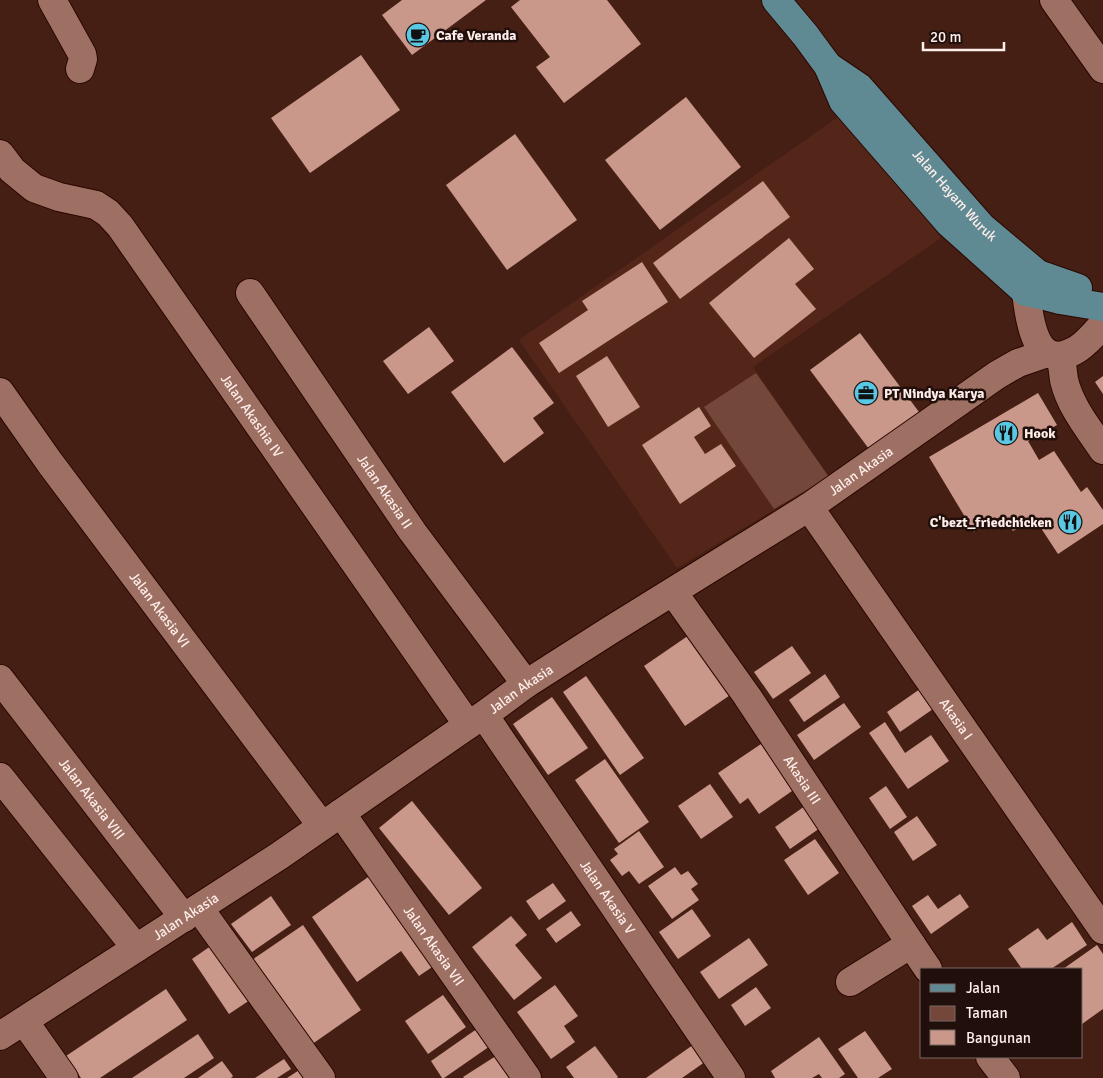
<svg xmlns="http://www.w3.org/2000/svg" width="1103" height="1078" viewBox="0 0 1103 1078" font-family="Signika,sans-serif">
<rect width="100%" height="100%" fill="#461f14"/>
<polygon fill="#542619" points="844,113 941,238 753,367 829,477 677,568 519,340"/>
<polygon fill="#734739" points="756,373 829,477 774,509 704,407"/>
<g fill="#c9988a">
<polygon points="402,0 486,0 412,55 382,15"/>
<polygon points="520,0 607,0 641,44 564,103 536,67 550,57 511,7"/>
<polygon points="361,55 400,110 310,173 271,118"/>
<polygon points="686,97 741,167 660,230 605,160"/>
<polygon points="515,134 577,220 507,270 446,185"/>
<polygon points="763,181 790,217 680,299 653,263"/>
<polygon points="789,238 814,269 795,284 816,309 754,358 709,303"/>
<polygon points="642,262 668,302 559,373 539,343 588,310 582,301"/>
<polygon points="429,327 454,361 408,394 383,361"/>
<polygon points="860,333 922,416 872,453 810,370"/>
<polygon points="512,347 554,403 533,418 544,433 504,463 451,392"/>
<polygon points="607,356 640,407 608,427 576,376"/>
<polygon points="1103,376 1103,394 1095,382"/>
<polygon points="1038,393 1057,425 1028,441 1039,460 1054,451 1081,492 1087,487 1103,510 1103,524 1058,554 1035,519 1013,531 1003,515 974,532 929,457"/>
<polygon points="699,407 711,426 694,437 705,454 721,444 736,466 680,504 642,445"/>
<polygon points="698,629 739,689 685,726 644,666"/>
<polygon points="792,646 811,673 773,699 754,672"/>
<polygon points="825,674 840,697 804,722 789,700"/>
<polygon points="586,676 644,758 620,775 563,692"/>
<polygon points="920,689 933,709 900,732 887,712"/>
<polygon points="552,697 588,748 548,775 513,724"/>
<polygon points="844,703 861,727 814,760 797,735"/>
<polygon points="885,722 905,753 931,735 949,761 908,789 869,733"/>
<polygon points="770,738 802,784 759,814 748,798 740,804 718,773"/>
<polygon points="605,759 649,822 619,843 575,780"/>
<polygon points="710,784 733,817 701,839 678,806"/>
<polygon points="886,786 907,817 890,829 869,798"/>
<polygon points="412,801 482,888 449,915 379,828"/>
<polygon points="805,806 820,828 790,849 775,827"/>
<polygon points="917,816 937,845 913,861 894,832"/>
<polygon points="639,831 664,867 639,884 629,871 622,876 610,860 618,854 614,849"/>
<polygon points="815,839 839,873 808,895 784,860"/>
<polygon points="675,867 681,875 688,871 698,884 691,889 699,900 672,919 648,886"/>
<polygon points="378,870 441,961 419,976 401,951 357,982 312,917"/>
<polygon points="553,883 566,901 539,920 526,901"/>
<polygon points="960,894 969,907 931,934 912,906 928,895 938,909"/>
<polygon points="271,896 291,925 252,952 231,924"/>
<polygon points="692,909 711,936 678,959 659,932"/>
<polygon points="571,911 581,925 556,943 546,929"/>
<polygon points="511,916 527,935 515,945 542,978 514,1000 472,947"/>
<polygon points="1072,922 1087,945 1051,969 1022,969 1008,949 1038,928 1047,940"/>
<polygon points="303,925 361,1010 308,1047 249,962"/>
<polygon points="749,938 768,965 719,999 700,972"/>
<polygon points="218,941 256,996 229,1014 192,959"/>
<polygon points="1097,945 1103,954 1103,1009 1082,1024 1082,969 1063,969"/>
<polygon points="555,985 578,1016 564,1026 575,1042 551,1059 517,1012"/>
<polygon points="756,987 771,1008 745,1026 731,1005"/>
<polygon points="166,989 187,1020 100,1078 81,1078 66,1056"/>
<polygon points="443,995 466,1027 428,1054 405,1021"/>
<polygon points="481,1026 493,1044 444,1078 442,1078 431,1061"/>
<polygon points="865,1031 892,1069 878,1078 858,1078 838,1049"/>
<polygon points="198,1034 214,1058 184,1078 132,1078"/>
<polygon points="819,1037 845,1074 839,1078 822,1078 819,1074 812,1078 775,1078 771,1071"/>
<polygon points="700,1040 712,1057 682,1078 646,1078"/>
<polygon points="595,1046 618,1077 617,1078 574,1078 566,1067"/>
<polygon points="499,1054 511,1078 464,1078 463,1077"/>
<polygon points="284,1059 291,1069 277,1078 255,1078"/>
<polygon points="222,1061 233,1076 231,1078 198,1078"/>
<polygon points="307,1065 316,1078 287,1078"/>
</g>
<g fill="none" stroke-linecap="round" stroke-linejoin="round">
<g stroke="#2a0700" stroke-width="30">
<g id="minor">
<polyline points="52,0 82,54 83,59 80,69"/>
<polyline points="1054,0 1103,69"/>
<path id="s1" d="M 0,154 L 12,170 L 34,188 L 59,197 L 96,205 L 108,213 L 120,226 L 468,725"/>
<path d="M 1026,292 C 1029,317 1034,372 1074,351 C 1086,345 1093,334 1103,325"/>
<path id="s2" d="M 250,293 L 412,531 L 526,684"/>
<path d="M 1061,356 C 1062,364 1063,372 1064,380 C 1070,406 1088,428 1103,450"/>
<path id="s3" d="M 0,392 L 50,463 L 322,826"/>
<path id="s4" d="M 809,507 L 1103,930"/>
<path id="s5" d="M 673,592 L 747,696 L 911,944 L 928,969"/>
<path id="s6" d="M 0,679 L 184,918"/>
<path id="s7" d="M 484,715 L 731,1078"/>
<polyline points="0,777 136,948"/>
<path id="s8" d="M 341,813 L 527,1078"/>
<polyline points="199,908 321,1078"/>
<polyline points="850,982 911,944"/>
<polyline points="24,1021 64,1078"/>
<path id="s9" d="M 0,1036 L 279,856 L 468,725 L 484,715 L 526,684 L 609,631 L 809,507 L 997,375 L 1018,363 L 1047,353"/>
<polyline points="990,1057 1006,1078"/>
</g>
</g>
<g stroke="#2a0700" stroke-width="30">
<g id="major">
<polyline points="776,0 806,36 828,66 843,101 949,223 1026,292 1041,295 1060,300 1103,307"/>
<path id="s10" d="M 828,66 L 859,87 L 982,227 L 1038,274 L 1078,288"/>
</g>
</g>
<use href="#minor" stroke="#9e7063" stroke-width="28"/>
<use href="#major" stroke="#5f8a93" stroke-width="28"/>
</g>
<defs>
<g id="cafe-disc" transform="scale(1.25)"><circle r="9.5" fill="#59c8e4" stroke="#200f0a"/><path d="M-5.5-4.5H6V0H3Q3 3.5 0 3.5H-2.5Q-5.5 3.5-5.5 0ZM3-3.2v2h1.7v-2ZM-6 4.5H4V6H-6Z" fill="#111"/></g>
<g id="office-disc" transform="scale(1.25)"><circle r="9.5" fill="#59c8e4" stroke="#200f0a"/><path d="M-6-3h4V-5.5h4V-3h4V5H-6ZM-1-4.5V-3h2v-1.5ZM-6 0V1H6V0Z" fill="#111"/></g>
<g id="restaurant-disc" transform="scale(1.25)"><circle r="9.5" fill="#59c8e4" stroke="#200f0a"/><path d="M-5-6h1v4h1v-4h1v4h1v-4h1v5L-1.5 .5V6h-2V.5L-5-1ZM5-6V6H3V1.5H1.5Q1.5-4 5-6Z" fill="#111"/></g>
</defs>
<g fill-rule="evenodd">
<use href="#cafe-disc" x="418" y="35"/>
<use href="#office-disc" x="866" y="393"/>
<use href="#restaurant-disc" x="1006" y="433"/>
<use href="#restaurant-disc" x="1070" y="522"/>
</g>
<g text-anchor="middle" stroke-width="5" stroke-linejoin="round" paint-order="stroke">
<g font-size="14" font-weight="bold" fill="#feeeea" stroke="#200f0a" text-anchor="start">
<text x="436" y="40">Cafe Veranda</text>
<text x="884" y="398">PT Nindya Karya</text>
<text x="1024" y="438">Hook</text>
<text x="1052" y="527" text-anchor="end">C'bezt_friedchicken</text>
</g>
<g font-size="14" fill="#feeeea" stroke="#200f0a">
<text dy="5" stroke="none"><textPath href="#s10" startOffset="182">Jalan Hayam Wuruk</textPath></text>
<text dy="5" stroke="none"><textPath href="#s1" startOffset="376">Jalan Akashia IV</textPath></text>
<text dy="5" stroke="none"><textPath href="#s9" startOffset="1030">Jalan Akasia</textPath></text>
<text dy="5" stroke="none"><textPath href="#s2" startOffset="240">Jalan Akasia II</textPath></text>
<text dy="5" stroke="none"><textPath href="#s3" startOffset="270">Jalan Akasia VI</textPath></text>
<text dy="5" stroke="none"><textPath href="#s9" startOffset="626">Jalan Akasia</textPath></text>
<text dy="5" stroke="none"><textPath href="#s4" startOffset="258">Akasia I</textPath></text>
<text dy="5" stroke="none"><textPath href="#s5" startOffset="228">Akasia III</textPath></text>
<text dy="5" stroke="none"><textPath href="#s6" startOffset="151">Jalan Akasia VIII</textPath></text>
<text dy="5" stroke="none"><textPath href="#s7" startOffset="220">Jalan Akasia V</textPath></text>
<text dy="5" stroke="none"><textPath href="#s9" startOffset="221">Jalan Akasia</textPath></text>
<text dy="5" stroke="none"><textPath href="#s8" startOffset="162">Jalan Akasia VII</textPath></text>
</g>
</g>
<rect x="920" y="968" width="162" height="90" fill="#200f0a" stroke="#796864"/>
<rect x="930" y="984" width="25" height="8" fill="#5f8a93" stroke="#796864"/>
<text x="966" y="993" font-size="15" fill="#feeeea">Jalan</text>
<rect x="930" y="1006" width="25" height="15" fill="#734739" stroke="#796864"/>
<text x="966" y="1018" font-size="15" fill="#feeeea">Taman</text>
<rect x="930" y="1030" width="25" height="15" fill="#c9988a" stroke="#796864"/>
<text x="966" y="1043" font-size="15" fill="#feeeea">Bangunan</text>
<path d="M923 42v8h81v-8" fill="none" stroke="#feeeea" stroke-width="2.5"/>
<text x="930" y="42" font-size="15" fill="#feeeea" stroke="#200f0a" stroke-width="4" paint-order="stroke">20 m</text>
</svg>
